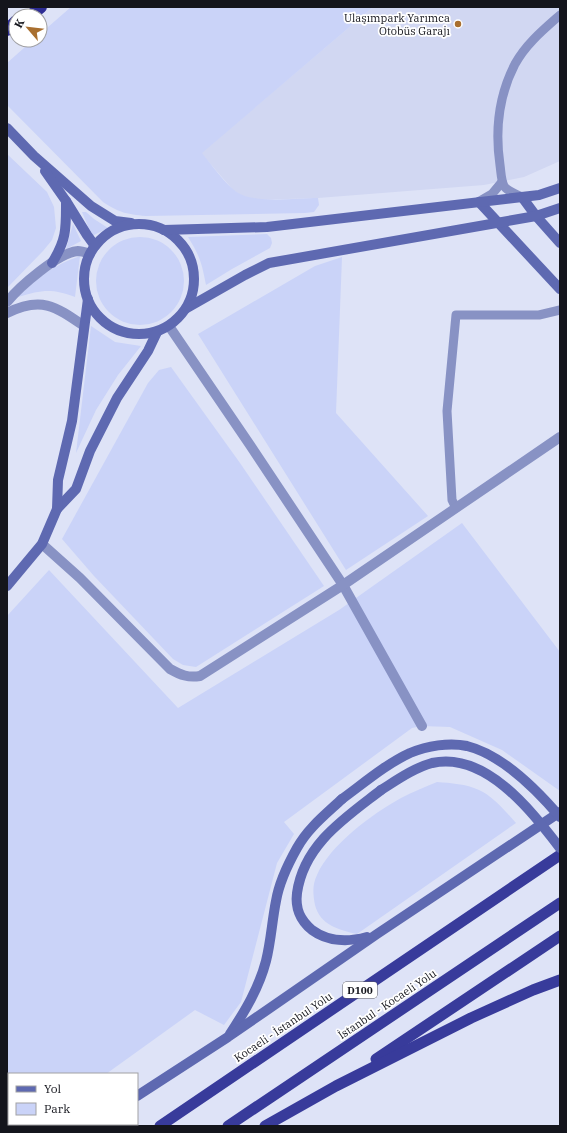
<svg xmlns="http://www.w3.org/2000/svg" width="567" height="1133" viewBox="0 0 567 1133" font-family="'IBM Plex Serif',serif">
<rect width="100%" height="100%" fill="#dee3f7"/>
<polygon fill="#d1d7f2" points="373,7 560,7 560,161 524,177 484,185 318,198 255,200 243,196 234,191 201,153"/>
<g fill="#cad3f8">
<path d="M 71,7 L 373,7 L 202,153 C 211,164 223,181 234,190 C 251,205 296,198 318,198 L 319,205 L 314,212 L 305,213 L 146,216 C 126,214 120,213 103,202 L 7,105 L 7,63 L 33,40 L 40,40 L 40,34 Z"/>
<polygon points="7,154 47,192 54,207 56,228 52,240 43,251 7,288"/>
<polygon points="82,212 86,212 94,219 108,228 92,236"/>
<polygon points="73,224 81,241 66,249"/>
<path d="M 267,234 L 271,238 L 272,243 L 270,248 L 232,269 L 206,285 C 202,264 200,256 188,237 Z"/>
<circle cx="140" cy="281" r="44"/>
<path d="M 80,256 L 75,297 C 51,288 42,290 18,297 C 38,277 52,266 80,256 Z"/>
<polygon points="342,257 336,413 428,516 346,570 198,334 315,266"/>
<polygon points="91,326 115,342 141,346 118,375 96,410 76,453"/>
<polygon points="171,367 240,463 324,586 196,667 183,665 173,659 94,576 62,539 148,383 159,370"/>
<polygon points="462,523 560,652 560,791 502,750 450,727 422,726 412,728 284,822 294,834 277,863 241,1002 224,1025 195,1010 106,1074 9,1074 9,1124 37,1124 34,1126 7,1126 7,616 49,570 178,708 339,610"/>
<path d="M 437,782 C 451,783 466,784 479,790 C 494,797 505,811 516,823 L 357,934 C 339,930 320,925 315,905 C 313,895 312,885 317,875 C 330,845 372,814 401,798 C 412,792 425,787 437,782 Z"/>
</g>
<g fill="none" stroke-linecap="round" stroke-linejoin="round">
<g stroke="#8892c4" stroke-width="9">
<path d="M 522,197 C 516,194 508,192 504,186 C 501,180 501,172 500,165 C 495,131 499,95 515,64 C 526,44 543,30 560,15"/>
<polyline points="480,201 492,194 502,182"/>
<polyline points="456,508 452,500 447,411 456,315 539,315 560,310"/>
</g>
<g stroke="#8892c4" stroke-width="10">
<path d="M 7,302 C 19,287 59,252 78,251 C 82,251 87,253 90,254"/>
<path d="M 7,313 C 41,296 55,306 84,326"/>
<polyline points="169,326 250,445 343,585 422,726"/>
<path d="M 42,544 L 80,578 L 170,669 C 181,675 188,678 200,676 L 343,585 L 560,437"/>
</g>
<g stroke="#5e69b1" stroke-width="10">
<polyline points="7,128 34,156 91,206 115,221 131,223"/>
<polyline points="45,171 66,201 87,235 95,246"/>
<polyline points="522,197 536,216 560,243"/>
<polyline points="479,202 560,289"/>
<circle cx="139" cy="279" r="55"/>
<polyline points="164,230 267,227 539,195 560,188"/>
<path d="M 52,263 C 67,239 66,228 66,201"/>
<polyline points="187,308 245,275 269,263 536,216 560,208"/>
<polyline points="57,509 76,489 90,451 117,398 148,351 157,332"/>
<polyline points="7,586 42,544 57,509 58,480 72,421 88,299"/>
<path d="M 367,937 C 349,942 328,942 312,930 C 300,920 295,909 297,893 C 304,844 345,818 381,790"/>
<path d="M 230,1034 C 245,1011 259,988 266,961 C 271,941 272,921 276,901 C 279,883 288,864 297,848 C 308,828 326,814 342,799"/>
<polyline points="137,1096 228,1037 377,934 560,812"/>
<polyline points="91,1126 94,1124"/>
</g>
<g stroke="#383b9b" stroke-width="11">
<polyline points="376,1059 560,936"/>
<polyline points="160,1126 560,855"/>
<polyline points="228,1126 560,903"/>
<polyline points="265,1126 336,1086 471,1018 533,990 560,980"/>
</g>
<g stroke="#2d2c94" stroke-width="12">
<polyline points="30,16 41,7"/>
<polyline points="7,30 16,21"/>
</g>
<g stroke="#5e69b1" stroke-width="10">
<path d="M 381,790 C 397,780 414,768 432,763 C 486,751 532,812 560,848"/>
<path d="M 342,799 C 364,783 386,764 410,753 C 427,746 449,742 467,746 C 503,755 537,790 560,817"/>
</g>
</g>
<circle fill="#a96f2f" stroke="#fff" stroke-width="1.5" cx="458" cy="24" r="4"/>
<g text-anchor="middle" stroke-width="3.5" stroke-linejoin="round" paint-order="stroke">
<rect fill="#fff" stroke="#5a5b60" stroke-width="1" x="343" y="982" width="34" height="16" rx="3"/>
<g font-size="10" font-weight="bold" fill="#14151c">
<text x="360" y="994">D100</text>
</g>
<g font-size="11" fill="#14151c" stroke="#fff" text-anchor="end">
<text x="450" y="22">Ulaşımpark Yarımca<tspan x="450" dy="13">Otobüs Garajı</tspan></text>
</g>
<g font-size="11" fill="#14151c" stroke="#fff">
<text transform="translate(387 1004) rotate(-34)" y="4">İstanbul - Kocaeli Yolu</text>
<text transform="translate(283 1027) rotate(-34)" y="4">Kocaeli - İstanbul Yolu</text>
</g>
</g>
<rect width="567" height="1133" fill="none" stroke="#14151c" stroke-width="16"/>
<rect x="8" y="1073" width="130" height="52" fill="#ffffff" stroke="#a1a1a4"/>
<rect x="16" y="1086" width="20" height="6" fill="#5e69b1" stroke="#a1a1a4"/>
<text x="44" y="1093" font-size="12" fill="#14151c">Yol</text>
<rect x="16" y="1103" width="20" height="12" fill="#cad3f8" stroke="#a1a1a4"/>
<text x="44" y="1113" font-size="12" fill="#14151c">Park</text>
<g transform="translate(28 28) rotate(298)"><circle r="19" fill="#ffffff" stroke="#a1a1a4"/>
<path d="M0-3L7 15L0 10L-7 15Z" fill="#a96f2f"/>
<text y="-6" font-size="11" font-weight="bold" text-anchor="middle" fill="#14151c">K</text>
</g>
</svg>
